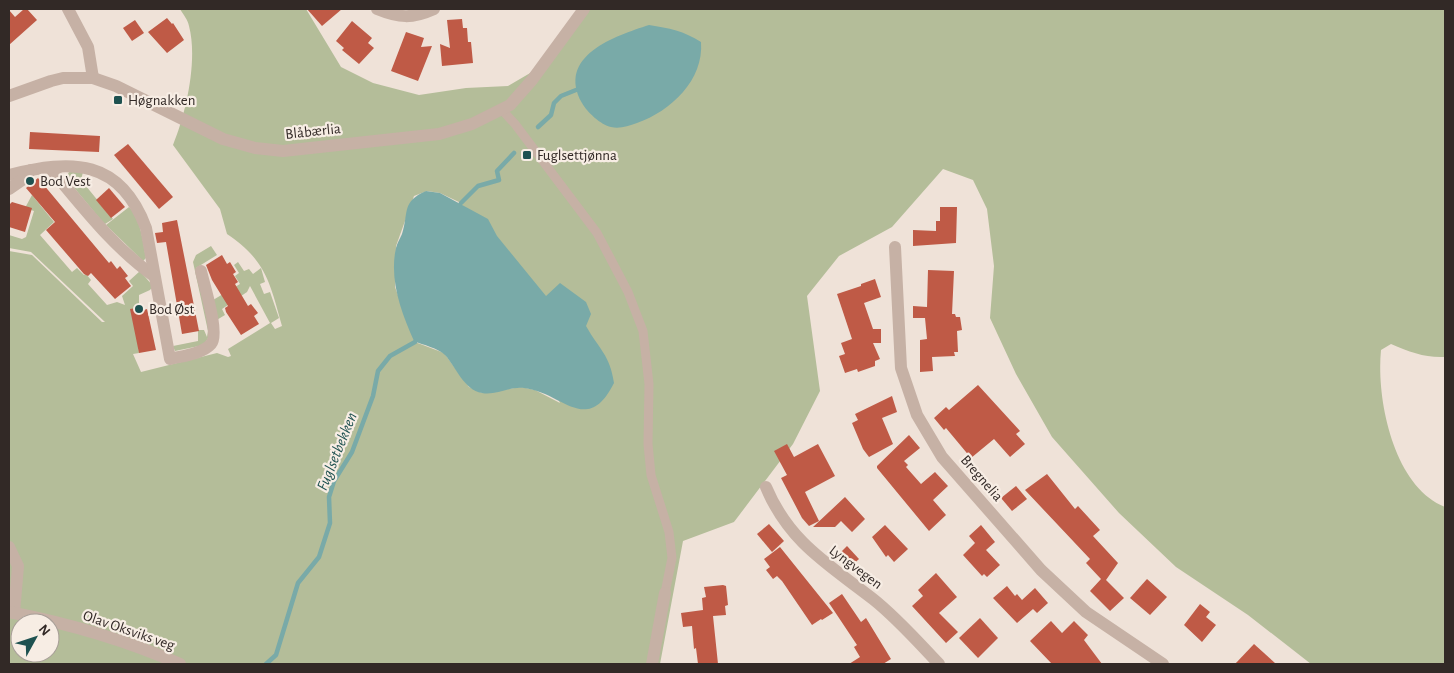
<svg xmlns="http://www.w3.org/2000/svg" width="1454" height="673" viewBox="0 0 1454 673" font-family="'Alegreya Sans',sans-serif">
<rect width="100%" height="100%" fill="#efe2d8"/>
<g fill="#b4bd99" fill-rule="evenodd">
<path d="M 180,9 L 306,9 L 341,67 L 373,83 L 419,95 L 466,88 L 508,86 L 537,69 L 585,9 L 1445,9 L 1445,357 C 1425,358 1410,352 1391,344 L 1381,350 C 1376,400 1394,487 1445,507 L 1445,664 L 1311,664 L 1248,615 L 1176,567 L 1119,513 L 1052,437 L 1016,374 L 990,318 L 994,266 L 987,209 L 973,180 L 943,169 L 892,227 L 839,256 L 807,296 L 820,391 L 793,444 L 734,522 L 683,541 L 660,664 L 9,664 L 9,251 L 32,255 L 102,322 L 105,322 L 31,252 L 9,248 L 9,235 L 22,239 L 26,237 L 34,211 L 25,208 L 32,195 L 54,222 L 40,235 L 72,272 L 77,268 L 84,275 L 86,274 L 91,280 L 88,284 L 107,305 L 117,302 L 125,305 L 122,296 L 133,286 L 129,281 L 140,271 L 153,286 L 150,290 L 139,295 L 139,307 L 134,308 L 139,353 L 133,354 L 141,372 L 217,353 L 228,357 L 231,356 L 228,349 L 270,323 L 250,286 L 247,292 L 222,309 L 225,315 L 215,321 L 213,300 L 240,284 L 235,276 L 239,273 L 234,265 L 238,262 L 244,271 L 249,269 L 253,274 L 261,268 L 265,282 L 260,284 L 264,294 L 270,292 L 279,318 L 271,323 L 275,329 L 282,326 C 270,283 266,260 227,234 L 220,209 L 173,145 C 186,114 198,60 189,26 C 188,20 183,14 180,9 ZM 427,191 L 440,193 L 461,203 L 560,403 L 535,390 L 521,387 L 482,393 L 469,387 L 444,353 L 415,342 L 395,287 L 396,246 L 414,196 ZM 20,623 L 50,623 L 50,653 L 20,653 Z"/>
<polygon points="69,172 83,172 81,180 113,219 105,224 101,220 66,178"/>
<path d="M 129,207 C 141,219 143,242 146,258 L 143,261 L 106,225 Z"/>
<polygon points="211,246 217,255 196,268 211,333 204,345 175,351 173,346 198,341 198,330 204,330 207,337 208,331 193,262 196,255"/>
</g>
<g fill="#79aaa8">
<path d="M 649,25 C 669,28 684,31 701,42 C 704,80 671,111 637,123 C 628,126 620,129 611,127 C 601,125 587,112 582,103 C 556,56 615,36 649,25 Z"/>
<path d="M 426,191 L 440,193 L 488,219 L 497,236 L 546,296 L 560,283 L 586,302 L 591,314 L 586,326 C 599,349 610,355 614,383 C 587,437 562,392 524,388 C 510,386 495,396 482,393 C 464,390 456,367 445,355 C 438,348 423,345 414,341 C 401,312 389,279 396,248 C 397,243 400,239 402,234 C 409,212 401,202 426,191 Z"/>
</g>
<g fill="none" stroke-linecap="round" stroke-linejoin="round">
<g stroke="#79aaa8" stroke-width="4.5">
<polyline points="538,127 551,115 554,103 561,96 576,90"/>
<polyline points="461,203 478,186 499,180 497,171 514,153"/>
<polyline points="266,664 276,655 298,583 319,557 330,523 329,497 334,481 352,452 373,396 378,371 390,356 415,342"/>
</g>
</g>
<g fill="#bf5a46">
<polygon points="24,9 27,9 37,20 9,45 9,10 15,17"/>
<polygon points="307,9 342,9 322,26"/>
<polygon points="167,18 172,24 173,23 184,40 167,53 148,32"/>
<polygon points="462,19 463,28 467,28 468,42 471,42 473,63 442,66 440,44 450,48 447,20"/>
<polygon points="135,20 144,33 132,41 123,28"/>
<polygon points="352,21 372,38 368,43 374,48 359,64 342,50 344,48 336,41"/>
<polygon points="406,32 424,38 421,47 432,46 418,81 391,71"/>
<polygon points="30,132 100,136 99,152 29,149"/>
<polygon points="128,144 173,197 159,209 114,155"/>
<polygon points="38,178 109,263 111,261 117,269 120,266 128,276 125,278 131,286 115,299 91,273 88,276 84,274 46,230 55,222 26,188"/>
<polygon points="109,188 125,207 111,218 96,200"/>
<polygon points="12,202 32,208 25,232 9,227 9,205"/>
<polygon points="940,207 957,207 956,243 913,246 913,230 936,231 936,221 940,221"/>
<polygon points="177,220 199,331 182,334 166,242 157,243 155,233 163,232 162,223"/>
<polygon points="222,255 227,264 230,262 236,272 233,274 238,282 235,284 248,306 251,304 258,313 254,316 259,324 241,335 226,312 225,308 228,306 212,280 206,265"/>
<polygon points="928,270 954,271 952,314 955,314 956,317 960,317 962,330 957,331 958,352 954,352 955,356 932,357 933,371 920,372 920,340 927,339 925,318 913,318 913,306 927,307"/>
<polygon points="875,279 881,297 864,303 873,329 881,329 881,343 873,343 880,359 875,361 875,366 858,372 857,369 845,373 839,356 845,354 841,343 852,339 837,294 861,286 861,284"/>
<polygon points="143,307 144,310 147,309 156,350 139,353 130,309"/>
<polygon points="978,385 1020,431 1016,434 1025,444 1010,457 994,439 971,458 946,428 944,430 934,418 946,407 949,410"/>
<polygon points="892,396 897,412 882,418 893,444 869,457 863,449 852,423 858,420 855,414"/>
<polygon points="909,435 920,448 904,461 908,465 906,467 921,484 935,472 948,486 933,500 946,515 929,531 877,468 877,466"/>
<polygon points="787,444 794,457 818,444 835,476 805,492 819,521 809,526 802,518 781,478 787,475 774,451"/>
<polygon points="1047,474 1075,509 1078,506 1100,530 1093,536 1118,563 1106,580 1124,598 1110,611 1090,591 1101,579 1086,563 1090,559 1025,490"/>
<polygon points="1016,486 1027,499 1012,511 1001,498"/>
<polygon points="845,497 865,519 852,532 841,521 835,527 813,527"/>
<polygon points="769,524 784,541 772,552 757,534"/>
<polygon points="885,525 908,549 894,562 888,555 886,557 872,537"/>
<polygon points="981,525 995,542 986,550 1000,565 987,577 984,574 982,576 963,555 975,543 969,536"/>
<polygon points="847,546 859,559 849,568 837,556"/>
<polygon points="780,547 833,613 822,620 821,619 812,625 782,581 777,576 773,579 766,570 770,567 764,559"/>
<polygon points="936,573 957,597 939,613 958,632 946,643 912,606 923,596 918,590"/>
<polygon points="1147,579 1167,597 1150,615 1130,598"/>
<polygon points="723,585 726,586 728,605 725,606 726,615 713,616 718,664 698,664 696,648 694,649 692,626 683,627 681,613 703,610 702,598 706,597 704,587"/>
<polygon points="1007,586 1015,596 1017,594 1022,600 1035,588 1048,603 1037,613 1033,609 1017,623 993,598"/>
<polygon points="842,594 861,622 866,618 891,659 883,664 849,664 860,657 854,647 857,645 829,603"/>
<polygon points="1200,604 1210,612 1206,617 1216,625 1202,642 1184,625"/>
<polygon points="980,618 998,638 978,658 959,638"/>
<polygon points="1051,621 1062,633 1074,621 1088,635 1084,640 1102,664 1052,664 1030,641"/>
<polygon points="1254,644 1276,664 1235,664"/>
</g>
<g fill="none" stroke-linecap="round" stroke-linejoin="round">
<polyline stroke="#c6b1a5" stroke-width="9" points="502,110 515,124 597,233 628,292 643,331 649,384 648,444 651,475 669,532 672,558 665,593"/>
<g stroke="#c6b1a5" stroke-width="12">
<polyline points="68,9 88,47 93,78"/>
<path d="M 377,9 C 399,18 412,19 434,9"/>
<polyline points="9,96 51,81 63,78 93,78 116,86 223,139 255,148 283,151 439,134 472,124 510,105 532,80 584,9"/>
<path d="M 50,168 C 82,206 113,247 154,276"/>
<path d="M 9,175 C 73,159 120,159 146,228 L 170,359 C 182,356 202,354 211,344 C 220,334 204,285 201,271"/>
<polyline points="9,189 22,180 31,170"/>
<polyline points="895,247 901,368 917,415 942,457 1041,570 1086,612 1163,664"/>
<path d="M 766,487 C 789,542 828,564 873,599 C 897,618 918,642 939,664"/>
<polyline points="9,547 18,566 14,613"/>
<polyline points="652,664 665,593"/>
</g>
<path stroke="#c6b1a5" stroke-width="12" d="M 9,612 C 66,623 126,640 180,664"/>
</g>
<g fill="#1e5150" stroke="#f7ede4" stroke-width="2">
<rect x="113" y="95" width="10" height="10" rx="2.5"/>
<rect x="522" y="150" width="10" height="10" rx="2.5"/>
<circle cx="30" cy="181" r="5"/>
<circle cx="139" cy="309" r="5"/>
</g>
<g text-anchor="middle" stroke-width="4.5" stroke-linejoin="round" paint-order="stroke">
<g font-size="15" fill="#322926" stroke="#f7ede4" text-anchor="start">
<text x="128" y="105">Høgnakken</text>
<text x="537" y="160">Fuglsettjønna</text>
<text x="40" y="186">Bod Vest</text>
<text x="149" y="314">Bod Øst</text>
</g>
<g font-size="15" fill="#322926" stroke="#f7ede4">
<text transform="translate(313 131) rotate(-6)" y="5">Blåbærlia</text>
<text transform="translate(982 478) rotate(49)" y="5">Bregnelia</text>
<text transform="translate(856 567) rotate(37)" y="5">Lyngvegen</text>
<text transform="translate(129 630) rotate(19)" y="5">Olav Oksviks veg</text>
</g>
<g font-size="16" font-style="italic" fill="#1e5150" stroke="#f7ede4">
<text transform="translate(336 451) rotate(-68)" y="6">Fuglsetbekken</text>
</g>
</g>
<rect width="1454" height="673" fill="none" stroke="#322926" stroke-width="20"/>
<g transform="translate(35 638) rotate(50)"><circle r="24" fill="#f7ede4" stroke="#a89f98"/>
<path d="M0-4L9 19L0 12L-9 19Z" fill="#1e5150"/>
<text y="-8" font-size="14" font-weight="bold" text-anchor="middle" fill="#322926">N</text>
</g>
</svg>
